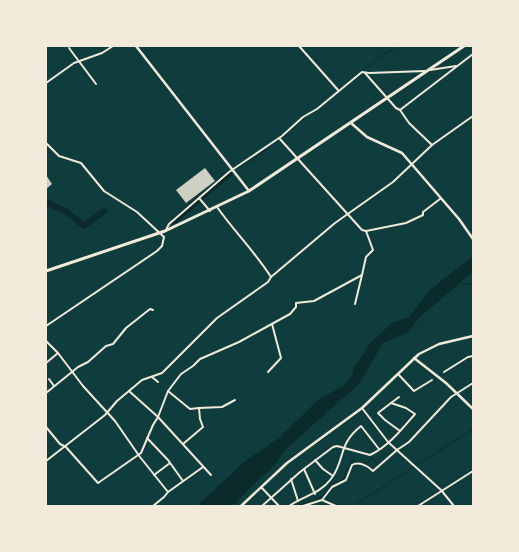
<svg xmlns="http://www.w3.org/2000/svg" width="519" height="552" viewBox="0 0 519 552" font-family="'Space Grotesk',sans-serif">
<rect width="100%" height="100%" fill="#0f3d3e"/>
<polygon fill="#0a2a2b" points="473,256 473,272 421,316 407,333 383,343 360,383 285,450 272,468 255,483 233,506 197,506 244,462 279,438 319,399 343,386 352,376 354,366 364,354 368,345 392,323 409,317 430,290"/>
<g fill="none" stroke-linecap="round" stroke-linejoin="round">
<g stroke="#0a2a2b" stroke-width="1">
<polyline points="363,71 380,57 398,46"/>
<polyline points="349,84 362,74"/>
<polyline points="237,168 252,160 284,136 308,115"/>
<polyline points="458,283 473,284"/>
<polyline points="325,497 338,506"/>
<polyline points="297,506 323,496 332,484 343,480 352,460 365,464 373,458 378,465"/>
<polyline points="353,506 473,429"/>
</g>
<g stroke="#0a2a2b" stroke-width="6">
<polyline points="46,202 67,212 84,226 104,211"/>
<polyline points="174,221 229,174"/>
</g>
</g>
<g fill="#cfcfc3">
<polygon points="205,168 215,181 186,203 176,190"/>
<polygon points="46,175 52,184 46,189"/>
</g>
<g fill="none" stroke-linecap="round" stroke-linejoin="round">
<g stroke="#f1e9da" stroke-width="2">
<polyline points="299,46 338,90"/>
<polyline points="430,70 456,66"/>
<polyline points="365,73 396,108 400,110 409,123 432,145"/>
<polyline points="400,110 473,54"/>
<polyline points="279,138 362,230 366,231 406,223 423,215 423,212 440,199"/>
<polyline points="199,198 210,211"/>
<path d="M 217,207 C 234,231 255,252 271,277"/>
<polyline points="166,230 169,224 229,172 282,136 303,117 317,109 362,72 369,73 425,71"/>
<polyline points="355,304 362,275"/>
<polyline points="46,341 58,353 83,386 115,421 140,457 168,492 164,497 153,506"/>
<polyline points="46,363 58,353"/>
<polyline points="268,372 281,358 272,324"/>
<polyline points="444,372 468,357 473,356"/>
<polyline points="398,374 414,391 432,380"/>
<polyline points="152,377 158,382"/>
<polyline points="49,379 54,386"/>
<polyline points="129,391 158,417 211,475"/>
<polyline points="168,391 190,409 199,408 200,419 203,427 183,444"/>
<polyline points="46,393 78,367 88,362 106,346 113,344 126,328 150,309 153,310"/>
<polyline points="391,403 399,397"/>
<polyline points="199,408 222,407 235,400"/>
<polyline points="362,408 388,442 441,490 454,506"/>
<polyline points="46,427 60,444 64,446"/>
<polyline points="147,438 168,460 183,481"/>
<polyline points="65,446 98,483 141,453 153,425 158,417 168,391 181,374 193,366 200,359 239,342 290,314 296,307 296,303 314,301 362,275 366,257 373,250 366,231"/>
<polyline points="315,460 323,469 333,476"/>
<polyline points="46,461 105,415 117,401 142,380 162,373 217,318 268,282 271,277 335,223 393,182 432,145 473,116"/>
<polyline points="304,469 315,494"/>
<polyline points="154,475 170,463"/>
<polyline points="291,479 298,501"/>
<polyline points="261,487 279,506"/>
<polyline points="168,492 203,467"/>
<path d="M 262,506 L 300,472 L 333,447 L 337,446 L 370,455 C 388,447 403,428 415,414 L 406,408 L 391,403 L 378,413 L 385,420 L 400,431"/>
<path d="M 289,506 C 303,496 320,494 331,479 C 346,459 337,445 361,426 L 379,449"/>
<polyline points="303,506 322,500"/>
<path d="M 336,506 L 322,500 L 332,487 L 346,480 L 352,465 C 359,461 368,466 373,471 L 397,450 L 409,442 L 451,397 L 473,383"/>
<polyline points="418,506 473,471"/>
</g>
<g stroke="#f1e9da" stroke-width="2">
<polyline points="69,48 96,84"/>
<polyline points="46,83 74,63 102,53 113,46"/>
<polyline points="46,143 59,156 81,163 104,191 137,212 164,237 162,246 157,251 46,326"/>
</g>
<g stroke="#f1e9da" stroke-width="2.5">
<polyline points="136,46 249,191"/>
<polyline points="351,123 367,137 402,153 459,219 473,239"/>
<polyline points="414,358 446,383 473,409"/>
<polyline points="241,506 287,463 362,408 419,354 439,344 473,336"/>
</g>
<polyline stroke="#f1e9da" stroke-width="3" points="46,271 165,231 249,191 464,46"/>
</g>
<rect width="519" height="552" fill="none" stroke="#f1e9da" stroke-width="94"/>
</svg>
